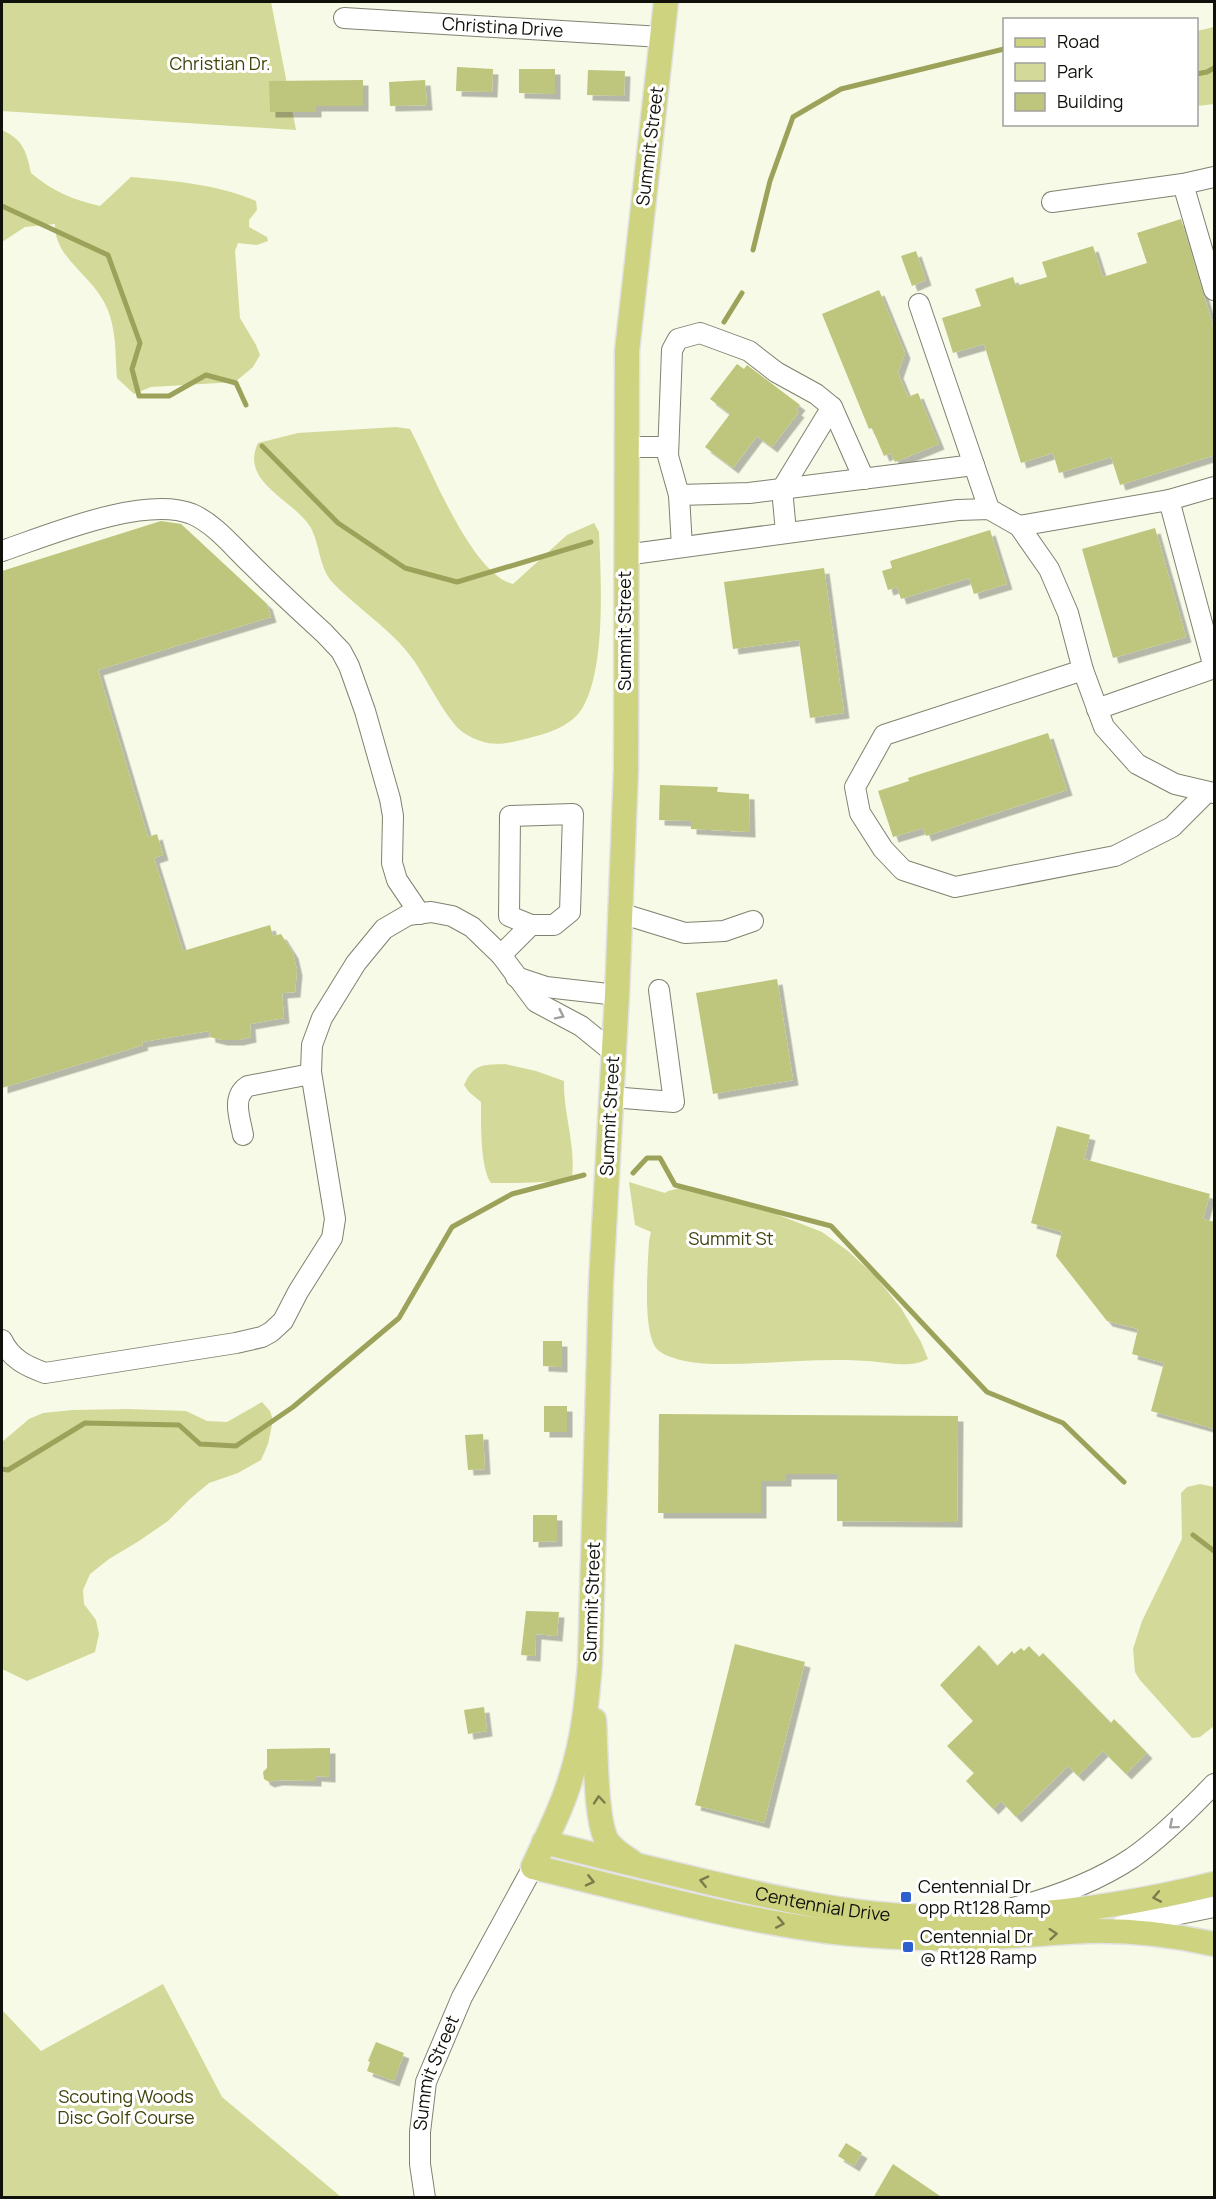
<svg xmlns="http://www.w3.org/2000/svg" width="1216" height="2199" viewBox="0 0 1216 2199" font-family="Manrope,sans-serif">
<defs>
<filter id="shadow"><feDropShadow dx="5.5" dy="5.5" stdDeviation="0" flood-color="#0004"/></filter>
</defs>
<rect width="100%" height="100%" fill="#f7fae6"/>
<g fill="#d3d999">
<polygon points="2,2 271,2 296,130 2,111"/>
<polygon points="1214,27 1214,104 1197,106 1197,31"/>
<path d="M 2,130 C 23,140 26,150 31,173 C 52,191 73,200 100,206 L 131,177 C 174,181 217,184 256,201 L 257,210 L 249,220 L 249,227 L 267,237 L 268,241 L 257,245 L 238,243 L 235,251 L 240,318 L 256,345 L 260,355 L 253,367 L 235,382 L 151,387 L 134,394 L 117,378 C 115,351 117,321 101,297 C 86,272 54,255 55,224 L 25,227 L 2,242 Z"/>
<path d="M 396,427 L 410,429 C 430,466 471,574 513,584 L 567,535 L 594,523 L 599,532 C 601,578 606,667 583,707 C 572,726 549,733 529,738 C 503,745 488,748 464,733 C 447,722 426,677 412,658 C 391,629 358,609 333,583 C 319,568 320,545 311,528 C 295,500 239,483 258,443 L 298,433 Z"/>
<path d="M 505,1064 L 536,1071 L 564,1081 C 563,1113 576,1145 572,1177 C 548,1184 516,1183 491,1183 C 480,1168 481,1122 481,1102 L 469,1092 L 464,1085 C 474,1063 483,1065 505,1064 Z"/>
<path d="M 629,1182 L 665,1193 L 668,1191 L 689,1186 L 735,1198 L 822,1232 L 848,1251 L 875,1276 L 901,1308 L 921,1342 L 928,1359 C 912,1367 894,1364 878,1362 C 823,1356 769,1365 714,1364 C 699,1364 667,1360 657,1349 C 642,1332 648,1265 649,1241 L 651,1232 L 635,1225 Z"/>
<polygon points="262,1402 270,1411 273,1420 268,1444 261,1460 238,1473 209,1483 190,1499 168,1521 139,1541 109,1559 90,1574 83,1590 84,1604 96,1620 99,1634 95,1652 27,1681 2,1669 2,1442 29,1419 43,1413 73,1410 128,1409 186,1411 207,1421 227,1422"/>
<polygon points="1200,1484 1214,1487 1214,1726 1200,1737 1192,1738 1140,1680 1135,1672 1133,1649 1142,1621 1182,1539 1181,1493 1187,1487"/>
<polygon points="163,1984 222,2097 341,2197 2,2197 2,2010 41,2051"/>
</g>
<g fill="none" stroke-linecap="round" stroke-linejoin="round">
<g stroke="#9ca25a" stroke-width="5">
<polyline points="1196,74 1207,72 1214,68"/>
<polyline points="2,206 108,255 140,343 132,369 139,396 169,396 206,375 236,383 246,405"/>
<polyline points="753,250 770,181 793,117 841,89 1004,49"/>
<polyline points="724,322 742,293"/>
<polyline points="262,446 338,523 405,568 457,582 591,542"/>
<polyline points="633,1173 647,1158 660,1158 675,1185 831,1226 987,1392 1063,1423 1124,1482"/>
<polyline points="2,1469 8,1470 85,1423 179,1425 200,1444 236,1446 293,1407 399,1318 452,1227 512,1194 584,1175"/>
<polyline points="1193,1535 1214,1551"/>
</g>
</g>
<g fill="#bec57c" filter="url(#shadow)">
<polygon points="457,67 493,69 492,92 456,91"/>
<polygon points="519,69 555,69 555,94 519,93"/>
<polygon points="588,70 625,71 624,96 587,95"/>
<polygon points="363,80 363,106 316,106 316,112 270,112 269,81"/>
<polygon points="425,80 427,105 390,106 389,82"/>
<polygon points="1181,219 1215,332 1215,455 1120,485 1111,457 1059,473 1053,453 1021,463 984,344 953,353 942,318 981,306 975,289 1013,277 1016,286 1047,277 1042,262 1093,246 1103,277 1147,263 1137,233"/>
<polygon points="916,251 926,280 912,286 901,256"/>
<polygon points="879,290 905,353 898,373 908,397 918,393 939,444 895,462 891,453 884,456 872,428 869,429 822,314"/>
<polygon points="737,364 744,369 747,365 800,405 796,410 799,412 772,447 757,436 733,468 705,447 730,414 710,399"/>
<polygon points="161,521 181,524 267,604 271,617 98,670 148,837 157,834 163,855 154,858 183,951 270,925 273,936 281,934 293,953 297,970 295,992 282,993 284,1018 250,1024 251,1037 238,1040 222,1040 210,1037 209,1031 142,1042 143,1045 2,1088 2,571"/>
<polygon points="1155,528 1186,637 1113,658 1082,549"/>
<polygon points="990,530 1007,584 974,594 969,578 901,599 897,587 888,590 882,571 892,568 890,561"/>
<polygon points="824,568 844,713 810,718 799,640 733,649 724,582"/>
<polygon points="1048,733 1067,790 926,836 923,828 893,837 878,791 909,781 908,778"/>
<polygon points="660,785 718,787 717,792 749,794 750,832 691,829 691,821 659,820"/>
<polygon points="777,979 793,1080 713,1094 696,993"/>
<polygon points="1057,1126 1090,1135 1084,1159 1210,1194 1203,1219 1215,1222 1215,1429 1151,1411 1164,1363 1132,1354 1138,1329 1107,1321 1056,1256 1062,1232 1031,1223"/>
<polygon points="543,1341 562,1341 562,1367 543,1366"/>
<rect x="544" y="1406" width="23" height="26"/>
<polygon points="659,1414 958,1416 957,1522 837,1521 837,1474 786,1474 786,1481 761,1481 761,1513 658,1513"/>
<polygon points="483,1434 485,1469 468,1470 465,1435"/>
<polygon points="533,1515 557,1515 557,1541 533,1542"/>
<polygon points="526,1611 559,1612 557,1636 536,1634 535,1656 521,1655"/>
<polygon points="735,1644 805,1662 764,1823 695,1805"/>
<polygon points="979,1645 997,1666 1012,1651 1014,1654 1021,1648 1024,1651 1029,1646 1039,1657 1043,1653 1111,1723 1114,1719 1147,1753 1126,1774 1103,1751 1078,1776 1068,1766 1016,1817 1001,1801 993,1809 966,1781 974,1773 947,1746 973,1721 940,1685"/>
<polygon points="484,1707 487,1731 468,1734 464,1710"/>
<polygon points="330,1748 330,1777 316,1776 316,1781 277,1780 269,1782 264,1779 263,1772 267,1768 267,1749"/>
<polygon points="376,2042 404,2053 394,2081 367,2071 370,2062 368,2061"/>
<polygon points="846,2143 862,2153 854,2166 838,2156"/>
<polygon points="893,2164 943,2198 873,2198"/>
</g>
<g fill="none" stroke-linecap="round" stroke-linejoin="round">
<g stroke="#7f8270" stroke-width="22">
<g id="minor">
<path id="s1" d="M 344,18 L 662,37"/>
<polyline points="1183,184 1214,290"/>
<polyline points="1052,202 1183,184 1214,177"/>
<polyline points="919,304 989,509"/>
<polyline points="625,447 668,447"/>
<polyline points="679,495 668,456 672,350 678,339 700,333 749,351 776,372 816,394 832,407 864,479"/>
<polyline points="1169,500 1214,487"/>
<polyline points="1019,526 1169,500 1214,668 1097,709"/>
<polyline points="786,532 782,489 832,407"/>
<polyline points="682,547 679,495 749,493 974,465"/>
<path d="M 2,551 C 49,535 144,495 192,514 C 215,524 233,547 251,564 C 275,588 299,610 324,633 L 341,651 L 349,666 L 365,711 L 390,799 L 393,816 L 392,863 L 397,880 L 420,914"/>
<polyline points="625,555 958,510 989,509 1019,526 1049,569 1068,613 1083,670 1104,727 1137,764 1175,784 1214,793"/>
<polyline points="1083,670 884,735 855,787 860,813 883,849 903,870 955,887 1115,856 1172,827 1207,792"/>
<polyline points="620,913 685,933 724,931 753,921"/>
<polyline points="501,955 531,925 509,916 510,816 573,814 570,912 554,925 531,925"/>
<polyline points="516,977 546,987 617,995"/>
<polyline points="611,1097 674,1102 659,990"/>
<path d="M 243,1135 C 240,1118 231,1097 248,1086 L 311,1074"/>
<path d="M 2,1340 C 11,1359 26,1366 45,1373 L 236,1343 L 262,1337 L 271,1332 L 283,1321 L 298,1292 L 332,1238 L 335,1219 L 311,1072 L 312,1045 L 322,1018 L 356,963 L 384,929 L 408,915 L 431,912 L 452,916 L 472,927 L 501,955 L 536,1002 L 581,1026 L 613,1052"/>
<path d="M 1013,1908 C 1055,1897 1096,1882 1132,1858 C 1162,1837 1189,1810 1214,1784"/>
<polyline points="1121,1926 1214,1907"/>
<path id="s2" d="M 425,2198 L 420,2164 L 420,2132 L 426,2082 L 462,1997 L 533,1867"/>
</g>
</g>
<g stroke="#e2e2e2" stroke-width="27">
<g id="major">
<path d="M 666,2 L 627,351 L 626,769 L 617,995 L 601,1283 L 590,1663 C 587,1702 583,1740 571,1777 C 562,1809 546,1838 533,1867 C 630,1890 727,1918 826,1931 C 858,1935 892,1937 925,1938 C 980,1941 1034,1933 1088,1931 C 1131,1930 1173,1935 1214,1944"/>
<path d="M 594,1720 C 596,1747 595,1820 607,1841 C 613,1850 623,1856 632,1862"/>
<path id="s3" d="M 544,1842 C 598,1856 653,1869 707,1882 C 763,1895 820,1908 877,1914 C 989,1924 1105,1911 1214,1884"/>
</g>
</g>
<use href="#minor" stroke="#fff" stroke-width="20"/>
<use href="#major" stroke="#ced380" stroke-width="24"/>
</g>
<defs><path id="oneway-chevron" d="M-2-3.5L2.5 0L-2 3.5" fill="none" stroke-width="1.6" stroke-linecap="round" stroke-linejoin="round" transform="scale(1.5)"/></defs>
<g stroke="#a0a09d">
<use href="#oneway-chevron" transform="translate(560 1015) rotate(26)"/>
<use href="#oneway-chevron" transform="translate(1173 1825) rotate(140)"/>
</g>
<g stroke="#797c4b">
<use href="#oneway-chevron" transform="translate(599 1800) rotate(-95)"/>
<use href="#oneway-chevron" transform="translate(590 1881) rotate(13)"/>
<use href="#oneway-chevron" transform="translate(704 1881) rotate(-167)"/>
<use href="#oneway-chevron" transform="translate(1157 1897) rotate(169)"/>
<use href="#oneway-chevron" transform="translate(780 1923) rotate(11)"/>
<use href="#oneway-chevron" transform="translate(1053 1934) rotate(-5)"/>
</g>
<g fill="#2d5fce" stroke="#fff" stroke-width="2">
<rect x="900" y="1891" width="12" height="12" rx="3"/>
<rect x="902" y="1941" width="12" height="12" rx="3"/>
</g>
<g text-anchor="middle" stroke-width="6" stroke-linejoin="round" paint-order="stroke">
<g font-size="18" fill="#11110b" stroke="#fff">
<text dy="6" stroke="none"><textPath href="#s1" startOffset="159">Christina Drive</textPath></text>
<text transform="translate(650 146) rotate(-83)" y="6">Summit Street</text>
<text transform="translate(625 631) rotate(-90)" y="6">Summit Street</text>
<text transform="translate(610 1116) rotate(-87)" y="6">Summit Street</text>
<text transform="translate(592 1602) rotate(-88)" y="6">Summit Street</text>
<text dy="6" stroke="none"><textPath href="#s3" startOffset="286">Centennial Drive</textPath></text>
<text dy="6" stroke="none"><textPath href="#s2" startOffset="128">Summit Street</textPath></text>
</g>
<g font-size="18" fill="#41440c" stroke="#fff">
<text x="220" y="70">Christian Dr.</text>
<text x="731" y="1245">Summit St</text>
<text x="126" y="2103">Scouting Woods<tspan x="126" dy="21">Disc Golf Course</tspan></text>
</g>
<g font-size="18" fill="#11110b" stroke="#fff" text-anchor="start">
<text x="918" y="1893">Centennial Dr<tspan x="918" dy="21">opp Rt128 Ramp</tspan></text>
<text x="920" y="1943">Centennial Dr<tspan x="920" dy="21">@ Rt128 Ramp</tspan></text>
</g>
</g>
<rect width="1216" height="2199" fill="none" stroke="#11110b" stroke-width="6"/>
<rect x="1003" y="18" width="195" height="108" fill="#ffffff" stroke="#a0a09d" stroke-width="1.5"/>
<rect x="1015" y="38" width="30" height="9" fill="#ced380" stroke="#a0a09d" stroke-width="1.5"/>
<text x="1057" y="48" font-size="18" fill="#11110b">Road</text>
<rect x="1015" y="63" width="30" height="18" fill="#d3d999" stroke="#a0a09d" stroke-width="1.5"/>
<text x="1057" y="78" font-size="18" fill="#11110b">Park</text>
<rect x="1015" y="93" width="30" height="18" fill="#bec57c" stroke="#a0a09d" stroke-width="1.5"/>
<text x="1057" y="108" font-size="18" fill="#11110b">Building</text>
</svg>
